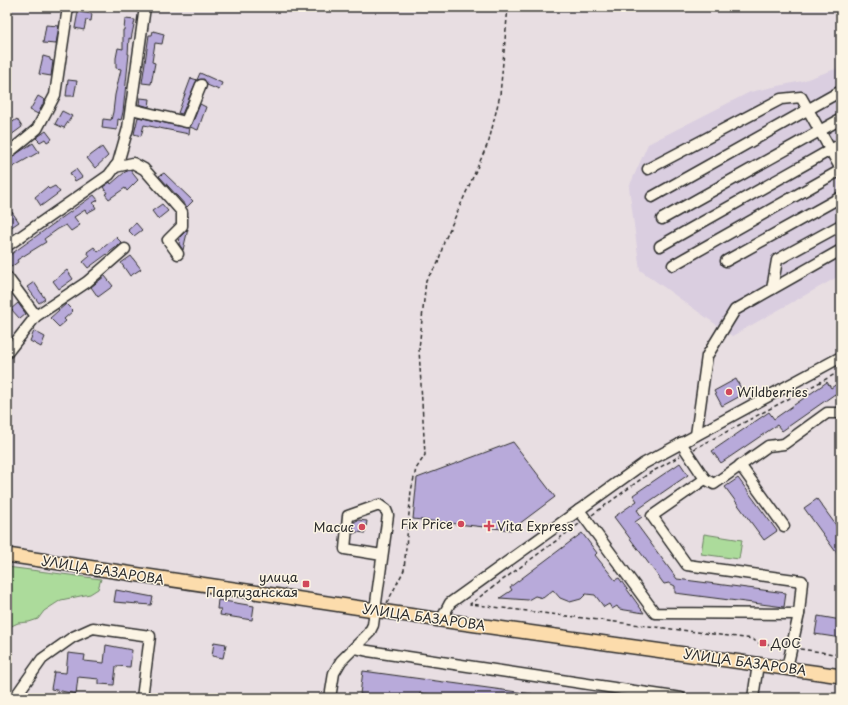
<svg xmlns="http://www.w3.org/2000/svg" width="848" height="705" viewBox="0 0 848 705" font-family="'Playpen Sans',sans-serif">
<rect width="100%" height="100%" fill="#e8dee2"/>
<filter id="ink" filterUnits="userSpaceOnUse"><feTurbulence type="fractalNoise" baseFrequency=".025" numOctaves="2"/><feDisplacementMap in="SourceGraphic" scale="8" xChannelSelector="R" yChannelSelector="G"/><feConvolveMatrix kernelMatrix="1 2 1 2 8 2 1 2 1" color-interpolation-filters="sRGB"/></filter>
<g filter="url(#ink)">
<polygon fill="#dacee0" points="841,67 841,275 732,336 640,270 629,187 648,144 750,92 802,81"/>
<g fill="#acdb9b" stroke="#6c8363">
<polygon points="704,534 742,540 739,559 701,554"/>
<polygon points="7,567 101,579 98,589 90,594 61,600 44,611 38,619 29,622 18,623 7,628"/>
</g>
<g fill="#b8aada" stroke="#2b2b2b">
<polygon points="78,12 92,14 91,21 86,20 84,30 75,28"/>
<polygon points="125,19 135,20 131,39 129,38 128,54 129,54 123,112 121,120 118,119 117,130 102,128 103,119 111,120 113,112 115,95 121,69 116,68 116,58 118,48 123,49 123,30 124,30"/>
<polygon points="46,25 59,26 56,44 43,43"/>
<polygon points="153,31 164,34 162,44 155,43 152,62 155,63 151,84 142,83 149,35 152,35"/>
<polygon points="43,56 50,58 50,60 53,61 51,76 39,74"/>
<polygon points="200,73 222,83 219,90 207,85 204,79 197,80"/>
<polygon points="191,78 197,80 182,114 178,113"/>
<polygon points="68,80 77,81 74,96 66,96"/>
<polygon points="38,96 45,100 38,114 30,110"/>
<polygon points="140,98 150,99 149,107 139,104"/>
<polygon points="200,104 206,107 198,130 190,127 189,134 144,125 141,136 134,134 138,117 188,128 192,124"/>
<polygon points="62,111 72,116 64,128 55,124"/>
<polygon points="17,119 22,127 7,138 7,126"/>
<polygon points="46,131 52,139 47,142 45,139 40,142 36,138"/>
<polygon points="33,143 39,152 11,168 7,160"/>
<polygon points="102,147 108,156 95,168 87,158"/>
<polygon points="76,169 82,177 75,181 70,173"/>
<polygon points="130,170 138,180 127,191 125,188 109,199 105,194 107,193 103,187 110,182 111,184 125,172"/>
<polygon points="164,173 193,201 187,207 159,176"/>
<polygon points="55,186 60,192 41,206 35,197 47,187 49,189"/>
<polygon points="94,195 98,200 93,203 96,208 87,213 85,210 74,217 80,225 71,231 66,225 58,229 44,239 46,242 17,260 18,262 11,267 7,261 7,257"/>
<polygon points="162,204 168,211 158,219 152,211"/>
<polygon points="12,212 19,222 10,228 7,224 7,215"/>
<polygon points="136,223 142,230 134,236 128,230"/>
<polygon points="188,229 183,250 179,244 180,237"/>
<polygon points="116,237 122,243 88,268 83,262 90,256 87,252 94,247 98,252"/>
<polygon points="131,256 141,269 130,276 121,263"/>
<polygon points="67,270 73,279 59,289 53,281"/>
<polygon points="105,276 113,286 98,297 91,287"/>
<polygon points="34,282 45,299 39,303 27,287"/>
<polygon points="18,303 26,314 20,319 11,309"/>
<polygon points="66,304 73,311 64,319 66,321 59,327 50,318"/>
<polygon points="34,331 45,337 41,347 30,341"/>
<polygon points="736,379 744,394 722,406 714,391"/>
<polygon points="841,381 841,403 835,394 782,431 777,425 721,463 712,451 769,412 774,419 827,382 831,388"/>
<polygon points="513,442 555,497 511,530 413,519 417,478"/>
<polygon points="680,463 688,475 637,510 642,517 635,522 677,579 786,593 784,607 675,593 675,586 669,583 664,584 614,517 637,501 633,495"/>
<polygon points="738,478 777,531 764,540 725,487"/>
<polygon points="817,499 841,532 841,559 804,508"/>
<polygon points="358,520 367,521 365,533 357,532 353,534 354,522"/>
<polygon points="582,533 597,553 595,555 615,580 619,578 644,613 619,609 617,606 612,609 609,604 604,607 595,595 586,594 581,599 570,602 560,598 553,590 543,598 535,596 528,600 500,598 512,590 510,587"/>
<polygon points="116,590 153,597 151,605 114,602"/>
<polygon points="218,600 254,606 252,620 220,615 221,609 217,609"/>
<polygon points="818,616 841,620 841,638 815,634"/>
<polygon points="214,642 226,644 223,658 212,656"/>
<polygon points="106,645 132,650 130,667 116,666 114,685 99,684 99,679 78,677 76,694 51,689 54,672 66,673 68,653 85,655 84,661 104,663"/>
<polygon points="363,671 532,694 532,698 455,698 420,693 419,698 389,698 360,694"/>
</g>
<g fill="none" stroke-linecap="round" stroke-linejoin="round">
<g stroke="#2b2b2b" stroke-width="13">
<g id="minor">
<polyline points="131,109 186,122 201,85"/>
<polyline points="7,154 37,129 55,95 68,7"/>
<polyline points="115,167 133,163 144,169 182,212 182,226 168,240 178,254"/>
<polyline points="648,169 781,99 801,97 841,169"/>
<polyline points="652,197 841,91"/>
<polyline points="662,219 841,119"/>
<polyline points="7,246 109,175 118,163 128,128 145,7"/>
<polyline points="660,246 841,144"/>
<polyline points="726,261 841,197"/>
<polyline points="673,265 841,170"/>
<polyline points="7,277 36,316"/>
<polyline points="772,289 777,260 841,225"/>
<polyline points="7,353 36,316 87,282 125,249"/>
<polyline points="696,435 707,356 735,310 841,250"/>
<polyline points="681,443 705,479 652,516 687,565 802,581 799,614 787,668"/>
<polyline points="740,465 784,526"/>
<polyline points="705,479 714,484 768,446 784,444 827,413 840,413"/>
<polyline points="579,510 655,613 799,614"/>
<polyline points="441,620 450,603 643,464 841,357"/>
<polyline points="355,648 368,651 681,698"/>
<polyline points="17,698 18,693 42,659 73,637 93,628 150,636 142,698"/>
<polyline points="330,698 334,673 341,661 369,633 373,625 375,610 388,515 386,510 379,505 348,516 345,549 382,555"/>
<polyline points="753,698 758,664"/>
</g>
</g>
<g stroke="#2b2b2b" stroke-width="16">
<polyline id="major" points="7,555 441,620 841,676"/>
</g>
<g stroke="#2b2b2b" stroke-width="1.5" stroke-dasharray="4 3" stroke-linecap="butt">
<polyline points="694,449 841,371"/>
<polyline points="592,515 648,474 680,456"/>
<polyline points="579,524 470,604 753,639 757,643 784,646"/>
<polyline points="387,603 404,570 411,491 416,469 425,455 419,349 426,280 438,263 444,242 489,141 500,95 508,7"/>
<polyline points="800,649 841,655"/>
</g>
<use href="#minor" stroke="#fcf5e5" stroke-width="10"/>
<use href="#major" stroke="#fcdcac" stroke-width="13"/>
</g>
</g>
<g fill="#d1495b" stroke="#fcf5e5" stroke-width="1.5">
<circle cx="729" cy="392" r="4"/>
<circle cx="461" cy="524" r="4"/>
<path d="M487 520h4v4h4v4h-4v4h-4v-4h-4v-4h4z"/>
<circle cx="362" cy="527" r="4"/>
<rect x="302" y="580" width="8" height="8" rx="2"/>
<rect x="759" y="639" width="8" height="8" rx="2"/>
</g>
<g text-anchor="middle" stroke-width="3" stroke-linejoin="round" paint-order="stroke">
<g font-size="13" fill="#2b2b2b" stroke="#fcf5e5" text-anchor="start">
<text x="737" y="397">Wildberries</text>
<text x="453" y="529" text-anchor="end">Fix Price</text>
<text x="497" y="531">Vita Express</text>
<text x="354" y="532" text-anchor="end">Масис</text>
<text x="298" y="582" text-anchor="end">улица<tspan x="298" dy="15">Партизанская</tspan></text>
<text x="771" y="648">ДОС</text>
</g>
<g font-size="13" fill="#2b2b2b" stroke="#fcf5e5">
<text transform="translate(103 570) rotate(9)" y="5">УЛИЦА БАЗАРОВА</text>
<text transform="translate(424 617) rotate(8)" y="5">УЛИЦА БАЗАРОВА</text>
<text transform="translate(745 662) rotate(8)" y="5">УЛИЦА БАЗАРОВА</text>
</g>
</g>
<rect width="848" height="705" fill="none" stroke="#fcf5e5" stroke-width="24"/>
<rect x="12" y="12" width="824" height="681" fill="none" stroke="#2b2b2b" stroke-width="1.5" filter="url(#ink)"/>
</svg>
